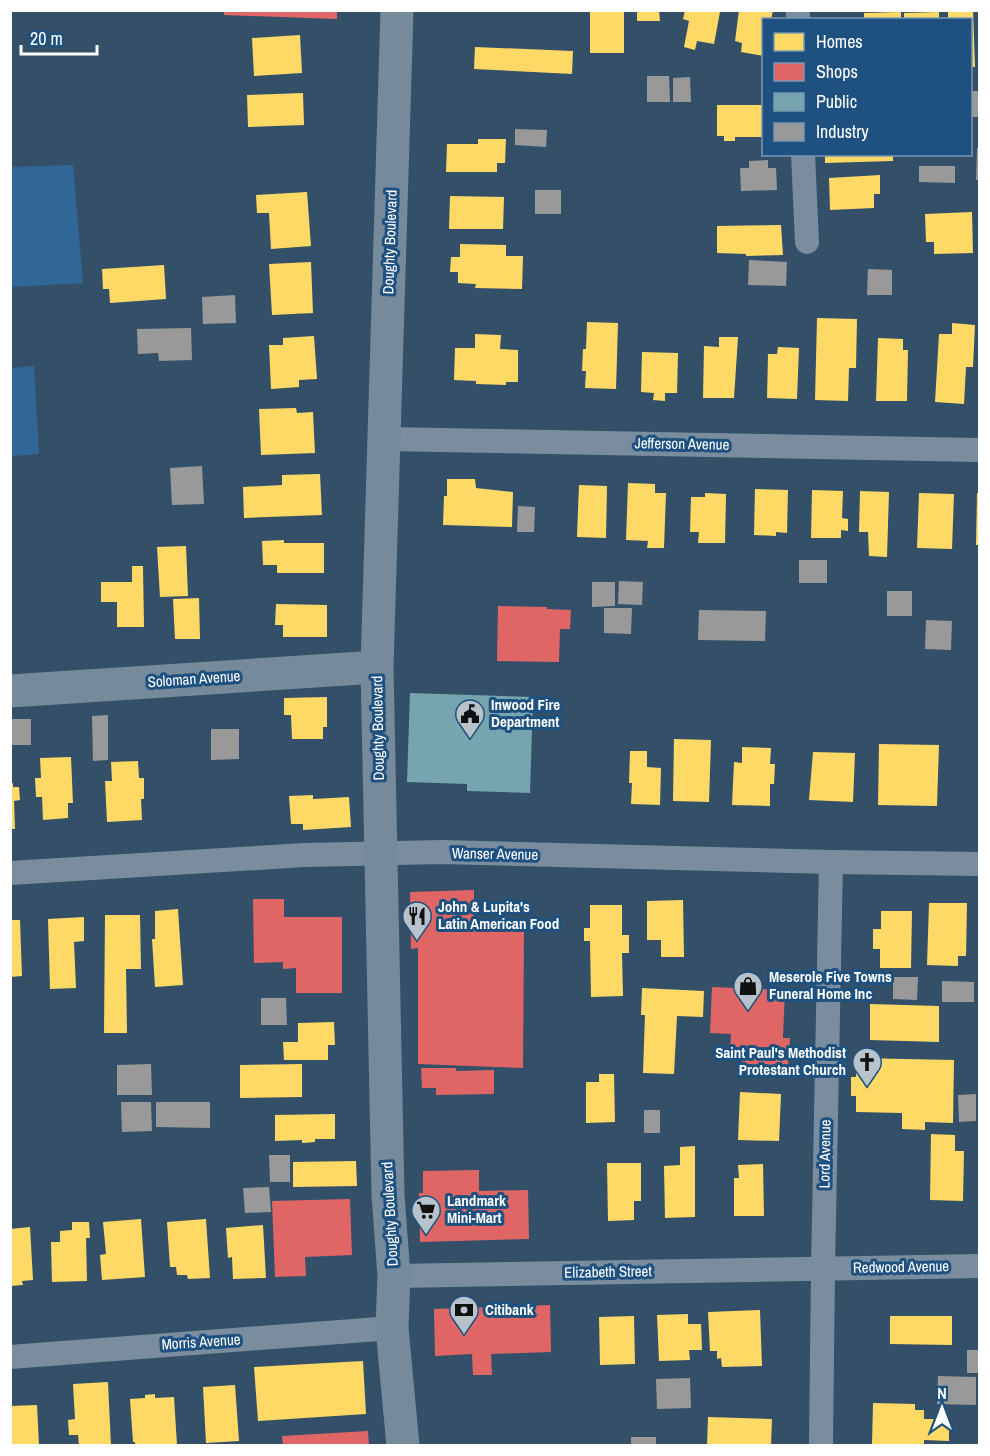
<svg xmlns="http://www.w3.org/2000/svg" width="990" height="1456" viewBox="0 0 990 1456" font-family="'Archivo Narrow',sans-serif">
<rect width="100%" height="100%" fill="#345069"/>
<g fill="#316796">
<polygon points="73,165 83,283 11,287 11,167"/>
<polygon points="34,366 39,454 11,456 11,368"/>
</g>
<g fill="#ffd966">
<rect x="590" y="10" width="34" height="43"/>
<polygon points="637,10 659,10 660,21 637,21"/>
<polygon points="685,10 720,12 714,44 697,41 695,50 684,47 689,21 683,19"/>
<polygon points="739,10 773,10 771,20 764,20 764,56 741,52 742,43 735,41"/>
<polygon points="948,10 973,10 975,67 970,67 970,20 948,20"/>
<polygon points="901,12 901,20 864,20 864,13"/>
<polygon points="939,12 939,20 904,20 904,13"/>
<polygon points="300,35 302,73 254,76 252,38"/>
<polygon points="475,47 573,51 572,74 474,69"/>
<polygon points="303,93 304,125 248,127 247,95"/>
<polygon points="717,105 764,105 764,137 735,137 735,141 724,141 724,136 717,136"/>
<polygon points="478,139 506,139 505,163 497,163 497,172 446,172 447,144 478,144"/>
<polygon points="825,154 893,154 893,161 825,163"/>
<polygon points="880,175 880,194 874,194 874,208 830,210 829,178"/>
<polygon points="307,192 311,246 271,249 269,213 257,213 256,195"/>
<polygon points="450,196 504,197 503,229 449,229"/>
<polygon points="972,212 973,253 934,254 934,242 926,242 925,214"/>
<polygon points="781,225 783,255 746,256 746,254 717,253 717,226"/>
<polygon points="460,244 506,245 506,256 523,256 522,289 475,288 476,284 458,283 458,272 450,272 451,257 460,257"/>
<polygon points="311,262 313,313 272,315 269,264"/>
<polygon points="164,265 166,299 110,303 109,289 103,289 102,269"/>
<polygon points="817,318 857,319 856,368 849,368 848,401 815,400"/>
<polygon points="587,322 618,323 616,389 585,388 586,371 582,371 583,349 586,349"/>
<polygon points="952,323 975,325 973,367 966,367 964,404 935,402 939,334 952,334"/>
<polygon points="475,334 501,335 500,349 518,350 518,382 506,382 506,385 476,384 476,381 454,380 455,348 475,348"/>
<polygon points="314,336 317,379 299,380 299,387 271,389 269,345 283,345 283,338"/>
<polygon points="719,337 738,337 734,398 703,398 704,346 719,347"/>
<polygon points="878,338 903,339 903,350 908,350 907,401 876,401"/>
<polygon points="778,347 799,348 797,399 767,398 768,354 777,354"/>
<polygon points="642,352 678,353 677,393 665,393 665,401 653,400 654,393 641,392"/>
<polygon points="296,408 297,413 313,412 315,453 261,455 259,409"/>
<polygon points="320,474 322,515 244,518 243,487 282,485 282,475"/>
<polygon points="447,479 475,479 476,488 513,492 512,527 443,525 444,496 447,496"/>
<polygon points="628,483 655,484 655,493 666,493 664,548 647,548 648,541 626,540"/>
<polygon points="579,485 607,486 606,538 577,537"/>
<polygon points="755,489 788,490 787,533 776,532 776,536 754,535"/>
<polygon points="812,490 843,491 842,518 848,519 848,531 841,530 841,538 811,538"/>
<polygon points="860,491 889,492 887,557 869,556 868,532 859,532"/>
<polygon points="705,493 726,494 725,543 698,543 699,532 690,532 691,497 705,497"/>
<polygon points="919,493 954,494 952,549 917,548"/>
<polygon points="977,493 980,493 980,545 976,545"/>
<polygon points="284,540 284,543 324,543 324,573 277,573 277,565 263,565 262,541"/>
<polygon points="186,546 188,596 160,597 157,547"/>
<polygon points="132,566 143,566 144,627 117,627 117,602 101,602 101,582 132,582"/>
<polygon points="199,598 200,639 175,639 173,599"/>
<polygon points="276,604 327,605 327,637 283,637 283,625 275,625"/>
<polygon points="327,697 327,727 323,727 323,739 292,739 291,715 284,715 284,698"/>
<polygon points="674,739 711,740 709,802 673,801"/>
<polygon points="879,744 939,745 937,806 878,805"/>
<polygon points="742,747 771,748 770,764 775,764 774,784 770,784 770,806 732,805 734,762 742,763"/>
<polygon points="630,751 647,751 647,767 661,768 660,805 631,804 632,783 629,783"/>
<polygon points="813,752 855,753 853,802 809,800"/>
<polygon points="71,757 73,803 68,803 68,818 43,820 42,797 36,797 35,778 41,778 40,758"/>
<polygon points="138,761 139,778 144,778 144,799 141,799 142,820 107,822 105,781 112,781 111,762"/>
<polygon points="10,783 13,783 13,787 19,787 20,800 14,801 15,829 10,829"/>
<polygon points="313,795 313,799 349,797 351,827 303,830 303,824 291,824 289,796"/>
<polygon points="683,900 684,957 661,957 661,940 647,940 647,901"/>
<polygon points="929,903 967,903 966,956 958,956 958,966 927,965"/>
<polygon points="590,905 622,905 622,935 629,935 629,953 622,953 623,996 591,997 590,941 584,941 584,928 590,928"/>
<polygon points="178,909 183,985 155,987 152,939 155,939 155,911"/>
<polygon points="881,911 912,911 911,968 880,968 880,949 873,949 873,929 881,929"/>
<polygon points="105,915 140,915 141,969 126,969 127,1033 104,1033"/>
<polygon points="84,917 84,941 74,942 76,988 50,989 48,919"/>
<polygon points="10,920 20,920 22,976 10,977"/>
<polygon points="642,988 704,991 703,1017 677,1016 674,1074 643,1073 645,1015 641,1015"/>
<polygon points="870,1004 939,1006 939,1042 870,1040"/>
<polygon points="334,1022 335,1045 328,1045 328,1060 284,1060 283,1042 298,1042 298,1023"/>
<polygon points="857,1058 954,1060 953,1123 925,1122 925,1130 902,1129 902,1113 856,1112 856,1096 851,1096 851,1077 856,1077"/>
<polygon points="302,1064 302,1097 240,1098 240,1065"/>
<polygon points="599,1074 614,1074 615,1122 586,1123 586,1082 599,1082"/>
<polygon points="740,1092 781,1094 779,1141 738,1140"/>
<polygon points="335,1114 335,1139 315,1139 315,1142 302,1143 302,1140 275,1141 275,1115"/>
<polygon points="931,1134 955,1135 955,1151 964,1151 963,1201 930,1200"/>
<polygon points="695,1146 695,1217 665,1218 664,1166 680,1165 680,1147"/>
<polygon points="356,1161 357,1186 293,1187 293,1162"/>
<polygon points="607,1163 641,1163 641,1201 634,1201 634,1220 608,1221"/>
<polygon points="763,1164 764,1216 734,1216 734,1178 739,1178 738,1165"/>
<polygon points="141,1219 145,1277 102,1280 100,1255 106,1254 103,1222"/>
<polygon points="206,1219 210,1278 188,1279 187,1275 177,1275 176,1267 170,1267 167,1222"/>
<polygon points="72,1222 89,1222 90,1238 86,1238 87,1281 52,1282 51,1242 60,1242 60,1231 72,1230"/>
<polygon points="263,1225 266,1278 233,1279 232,1257 228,1258 226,1228"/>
<polygon points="30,1227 33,1280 22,1281 23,1285 10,1286 10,1229"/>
<polygon points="760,1310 762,1366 722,1367 721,1358 717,1359 717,1351 710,1351 708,1312"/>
<polygon points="688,1314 688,1324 701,1324 702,1350 689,1350 690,1360 659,1361 657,1315"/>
<polygon points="634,1316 635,1364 600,1365 599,1317"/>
<polygon points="890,1316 952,1316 952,1345 890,1344"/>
<polygon points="363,1361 366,1414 258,1421 254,1367"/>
<polygon points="108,1382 111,1446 79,1446 78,1435 69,1435 68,1420 75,1419 73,1384"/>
<polygon points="235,1385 239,1441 206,1443 203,1387"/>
<polygon points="155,1394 155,1398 174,1397 177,1445 135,1446 135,1442 133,1442 130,1399 145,1398 145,1395"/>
<polygon points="873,1403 915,1404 915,1410 924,1410 924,1419 949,1419 949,1441 924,1440 924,1444 872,1444"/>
<polygon points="37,1405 39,1446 10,1446 10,1406"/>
<polygon points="708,1417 772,1419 771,1446 707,1446"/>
</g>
<g fill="#e06666">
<polygon points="224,10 337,10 337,19 224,15"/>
<polygon points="498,606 547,607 547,609 571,610 570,629 560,629 559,662 497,661"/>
<polygon points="474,890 474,928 524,932 523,1068 418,1064 418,948 411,949 410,892"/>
<polygon points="253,899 284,899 284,917 342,917 342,993 296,993 296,968 283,969 283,962 254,963"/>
<polygon points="712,987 785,990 783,1038 790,1038 788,1067 742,1065 742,1056 730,1055 731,1034 710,1033"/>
<polygon points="421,1068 456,1068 456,1071 494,1070 494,1094 436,1095 436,1088 422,1088"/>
<polygon points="479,1170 479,1191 528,1190 529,1239 420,1242 419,1193 423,1193 423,1171"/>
<polygon points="350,1199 352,1255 305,1257 306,1276 275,1277 272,1201"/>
<polygon points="550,1305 551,1352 491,1354 492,1375 473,1375 472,1354 435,1356 434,1309"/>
<polygon points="368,1431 369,1446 283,1446 282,1436"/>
</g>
<polygon fill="#76a5af" points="410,693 533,697 530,793 467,791 467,784 407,782"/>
<g fill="#999">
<polygon points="647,76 669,76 670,102 647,102"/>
<polygon points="690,77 691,102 673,102 673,78"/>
<rect x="970" y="91" width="10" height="26"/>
<polygon points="515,129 547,130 546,147 515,145"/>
<polygon points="977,148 980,148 980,180 976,180"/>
<polygon points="768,160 768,168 776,168 777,190 741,191 740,168 749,168 749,161"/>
<polygon points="919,166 955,166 955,183 919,182"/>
<rect x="535" y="190" width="26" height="24"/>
<polygon points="749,260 787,262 786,286 748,285"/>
<polygon points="868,269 892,270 892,295 867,295"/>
<polygon points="235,295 236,323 203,324 202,297"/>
<polygon points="191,328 192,360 159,361 158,353 138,354 137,329"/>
<polygon points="202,466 204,504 172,505 170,468"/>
<polygon points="518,506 535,507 534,532 517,532"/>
<rect x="799" y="560" width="28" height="23"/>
<polygon points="619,581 643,582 642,605 618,604"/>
<polygon points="592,582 615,582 615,606 592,607"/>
<rect x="887" y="591" width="25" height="25"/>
<polygon points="604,608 632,608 631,634 604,633"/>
<polygon points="699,610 766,611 765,641 698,640"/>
<polygon points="926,620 952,621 951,650 925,649"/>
<polygon points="108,715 108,760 93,761 92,716"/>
<rect x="10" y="719" width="21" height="26"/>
<polygon points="211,729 239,729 239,759 211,760"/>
<polygon points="893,977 918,977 917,1000 893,999"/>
<polygon points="942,981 974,982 974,1002 942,1002"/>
<polygon points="261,998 286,998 287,1025 261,1025"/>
<polygon points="151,1064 152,1095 117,1095 117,1065"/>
<polygon points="976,1094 976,1121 959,1122 958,1095"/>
<polygon points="121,1102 151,1102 152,1131 122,1132"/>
<polygon points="156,1102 210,1102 210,1128 156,1127"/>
<rect x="644" y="1110" width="16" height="23"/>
<polygon points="269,1155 290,1155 290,1182 270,1182"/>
<polygon points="269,1187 271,1212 245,1213 243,1188"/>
<rect x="967" y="1350" width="13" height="23"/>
<polygon points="938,1376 976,1377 976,1405 937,1404"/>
<polygon points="690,1378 691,1408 657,1409 656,1379"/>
<rect x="631" y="1437" width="25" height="9"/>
</g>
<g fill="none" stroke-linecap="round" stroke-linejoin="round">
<g stroke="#7a8d9f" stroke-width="24">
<polyline points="798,10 798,20"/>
<polyline points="803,154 807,242"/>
<polyline points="384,439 980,450"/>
<polyline points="10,873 305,855 442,852 831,862 980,864"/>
<polyline points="394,1276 980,1266"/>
<polyline points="10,1357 392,1328"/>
<polyline points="821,1446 823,1268 831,862"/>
</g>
<g stroke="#758a9b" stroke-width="33">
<polyline points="397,10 377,667 388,1195 394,1276 392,1328 403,1446"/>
<polyline points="10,691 377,667"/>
</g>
</g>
<defs>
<g id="civic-pin" transform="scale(1.5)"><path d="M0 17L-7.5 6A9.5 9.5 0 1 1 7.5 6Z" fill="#b8c2ca" stroke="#1e517f"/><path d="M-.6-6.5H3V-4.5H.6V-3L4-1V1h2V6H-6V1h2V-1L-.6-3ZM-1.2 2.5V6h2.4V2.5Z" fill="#111"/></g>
<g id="restaurant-pin" transform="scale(1.5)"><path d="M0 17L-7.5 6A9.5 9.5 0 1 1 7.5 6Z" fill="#b8c2ca" stroke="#1e517f"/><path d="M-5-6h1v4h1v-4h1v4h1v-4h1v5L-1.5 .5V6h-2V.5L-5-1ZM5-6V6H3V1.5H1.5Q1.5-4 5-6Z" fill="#111"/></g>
<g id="shop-pin" transform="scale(1.5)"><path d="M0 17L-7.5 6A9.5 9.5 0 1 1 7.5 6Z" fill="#b8c2ca" stroke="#1e517f"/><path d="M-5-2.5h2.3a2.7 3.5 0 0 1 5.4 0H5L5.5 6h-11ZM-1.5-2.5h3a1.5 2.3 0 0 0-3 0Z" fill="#111"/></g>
<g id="church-pin" transform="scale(1.5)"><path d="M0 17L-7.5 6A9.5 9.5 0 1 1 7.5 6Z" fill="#b8c2ca" stroke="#1e517f"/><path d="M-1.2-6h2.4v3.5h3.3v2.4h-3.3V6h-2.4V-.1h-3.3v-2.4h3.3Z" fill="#111"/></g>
<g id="supermarket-pin" transform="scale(1.5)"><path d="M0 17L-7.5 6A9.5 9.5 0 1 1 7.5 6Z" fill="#b8c2ca" stroke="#1e517f"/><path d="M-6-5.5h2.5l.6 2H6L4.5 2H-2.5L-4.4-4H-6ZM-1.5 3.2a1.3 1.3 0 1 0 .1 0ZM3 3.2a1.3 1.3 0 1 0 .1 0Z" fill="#111"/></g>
<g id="bank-pin" transform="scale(1.5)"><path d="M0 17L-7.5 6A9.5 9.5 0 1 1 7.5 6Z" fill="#b8c2ca" stroke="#1e517f"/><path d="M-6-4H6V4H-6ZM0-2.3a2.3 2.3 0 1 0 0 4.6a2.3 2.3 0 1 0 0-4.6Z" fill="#111"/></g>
</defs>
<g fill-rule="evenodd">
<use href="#civic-pin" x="470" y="714"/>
<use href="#restaurant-pin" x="417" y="916"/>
<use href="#shop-pin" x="748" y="986"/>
<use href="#church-pin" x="867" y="1062"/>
<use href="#supermarket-pin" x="426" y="1210"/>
<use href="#bank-pin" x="464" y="1310"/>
</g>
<g text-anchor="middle" stroke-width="6" stroke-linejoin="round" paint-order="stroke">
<g font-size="15" fill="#fff" stroke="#1e517f">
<text transform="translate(390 242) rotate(-88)" y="5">Doughty Boulevard</text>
<text transform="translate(682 444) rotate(1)" y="5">Jefferson Avenue</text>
<text transform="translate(194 679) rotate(-4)" y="5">Soloman Avenue</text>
<text transform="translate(378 728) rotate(-91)" y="5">Doughty Boulevard</text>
<text transform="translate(495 854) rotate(1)" y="5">Wanser Avenue</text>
<text transform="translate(825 1154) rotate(-89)" y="5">Lord Avenue</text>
<text transform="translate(390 1214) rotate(-93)" y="5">Doughty Boulevard</text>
<text transform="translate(901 1267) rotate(-1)" y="5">Redwood Avenue</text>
<text transform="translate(608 1272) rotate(-1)" y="5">Elizabeth Street</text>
<text transform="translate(201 1342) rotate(-4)" y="5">Morris Avenue</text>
</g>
<g font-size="15" font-weight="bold" fill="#fff" stroke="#1e517f" text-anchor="start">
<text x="491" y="710">Inwood Fire<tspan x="491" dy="17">Department</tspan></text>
<text x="438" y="912">John &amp; Lupita's<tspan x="438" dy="17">Latin American Food</tspan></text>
<text x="769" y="982">Meserole Five Towns<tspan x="769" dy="17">Funeral Home Inc</tspan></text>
<text x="846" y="1058" text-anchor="end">Saint Paul's Methodist<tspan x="846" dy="17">Protestant Church</tspan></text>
<text x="447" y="1206">Landmark<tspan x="447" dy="17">Mini-Mart</tspan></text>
<text x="485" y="1315">Citibank</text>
</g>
</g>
<rect width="990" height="1456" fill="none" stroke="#ffffff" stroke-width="24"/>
<rect x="762" y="18" width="210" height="138" fill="#1e517f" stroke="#7897b2" stroke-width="1.5"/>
<rect x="774" y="33" width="30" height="18" fill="#ffd966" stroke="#7897b2" stroke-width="1.5"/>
<text x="816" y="48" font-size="18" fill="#ffffff">Homes</text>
<rect x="774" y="63" width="30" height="18" fill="#e06666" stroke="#7897b2" stroke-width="1.5"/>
<text x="816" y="78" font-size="18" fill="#ffffff">Shops</text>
<rect x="774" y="93" width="30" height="18" fill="#76a5af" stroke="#7897b2" stroke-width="1.5"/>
<text x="816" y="108" font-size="18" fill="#ffffff">Public</text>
<rect x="774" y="123" width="30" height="18" fill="#999999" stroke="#7897b2" stroke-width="1.5"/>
<text x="816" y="138" font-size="18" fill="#ffffff">Industry</text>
<g transform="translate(942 1408)" stroke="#1e517f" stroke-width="4.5" paint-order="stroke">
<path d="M0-4.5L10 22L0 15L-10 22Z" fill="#ffffff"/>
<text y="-9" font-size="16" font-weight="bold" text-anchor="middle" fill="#ffffff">N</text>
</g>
<path d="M21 45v9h76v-9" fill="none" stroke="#ffffff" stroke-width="3"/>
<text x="30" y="45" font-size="18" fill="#ffffff" stroke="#1e517f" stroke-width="4.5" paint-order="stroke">20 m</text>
</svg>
